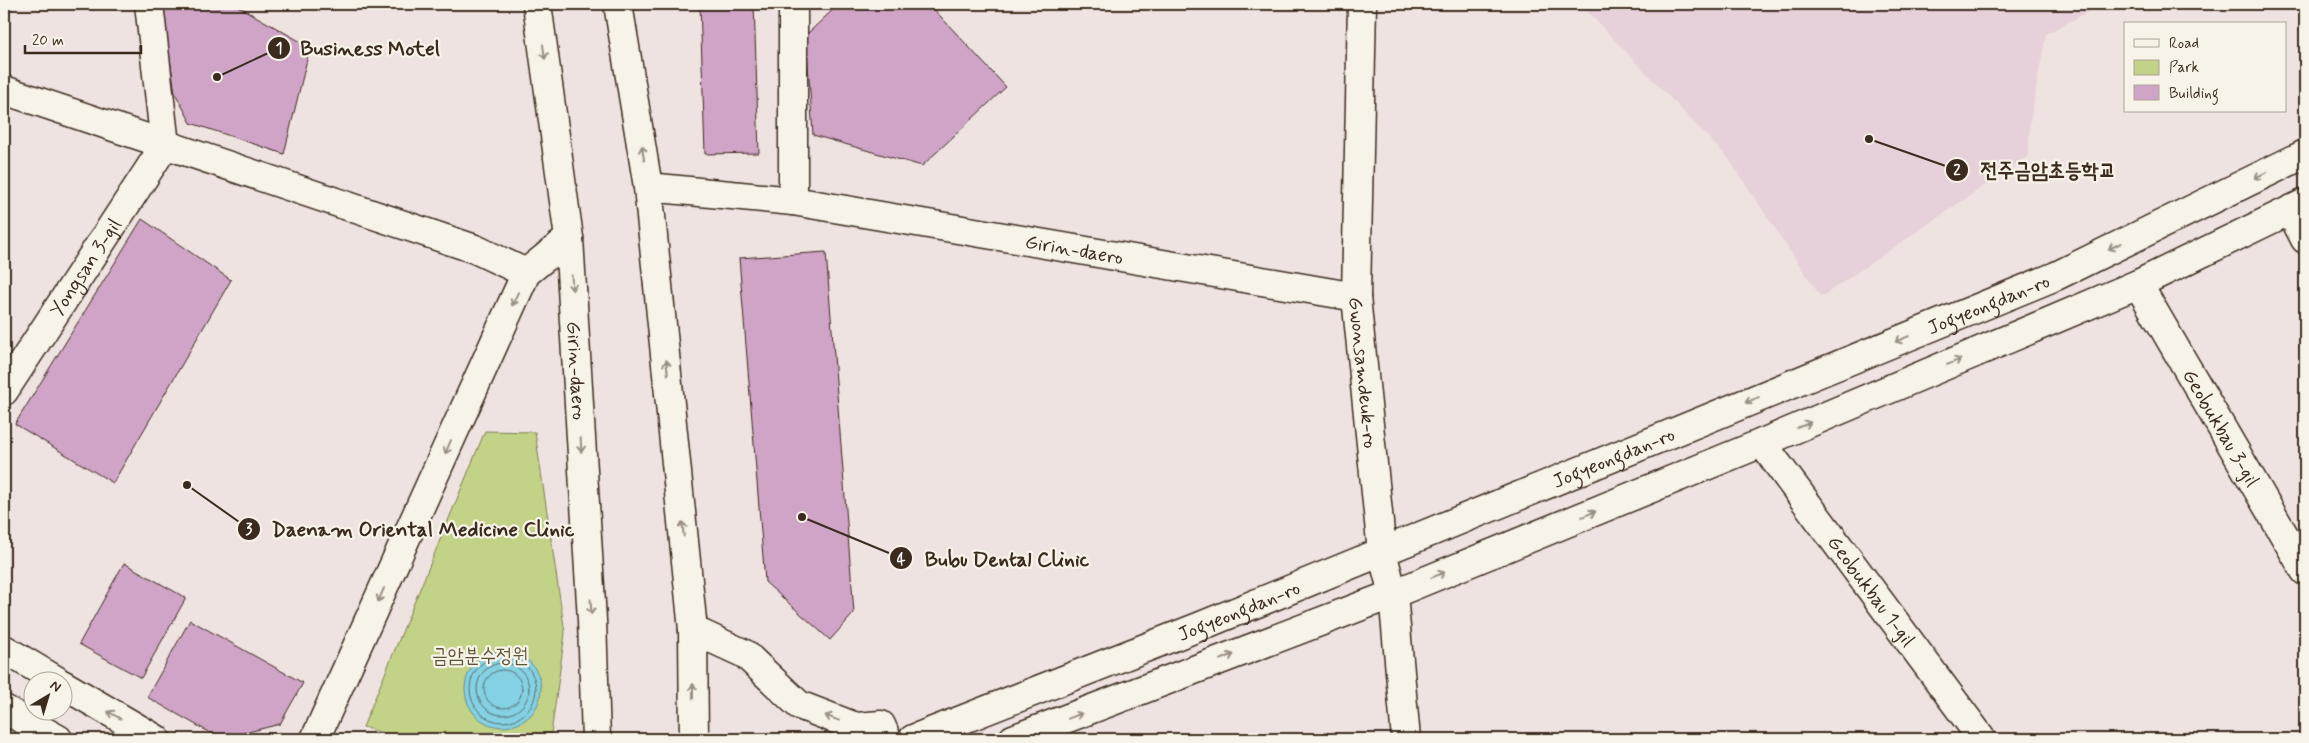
<svg xmlns="http://www.w3.org/2000/svg" width="2309" height="743" viewBox="0 0 2309 743" font-family="Mynerve,'Poor Story',sans-serif">
<rect width="100%" height="100%" fill="#efe3e1"/>
<filter id="ink" filterUnits="userSpaceOnUse"><feTurbulence type="fractalNoise" baseFrequency=".02" numOctaves="2"/><feDisplacementMap in="SourceGraphic" scale="10" xChannelSelector="R" yChannelSelector="G"/><feConvolveMatrix kernelMatrix="1 2 1 2 8 2 1 2 1" color-interpolation-filters="sRGB"/></filter>
<g filter="url(#ink)">
<polygon fill="#e6d0d9" points="1580,4 2103,4 2046,34 2030,122 2028,156 1821,297 1728,158"/>
<polygon fill="#c2d286" stroke="#7e7e52" points="485,431 535,432 565,633 551,734 400,738 363,727"/>
<circle fill="#84d1e3" stroke="#678e94" cx="503" cy="689" r="38"/>
<g fill="none" stroke-linecap="round" stroke-linejoin="round">
<g stroke="#586d6d" stroke-width="1">
<circle cx="503" cy="689" r="33"/>
<circle cx="503" cy="689" r="26"/>
<circle cx="503" cy="689" r="19"/>
</g>
</g>
<g fill="#d0a4c7" stroke="#3b2a1e">
<polygon points="162,4 234,4 310,47 284,154 191,123 175,93"/>
<polygon points="700,4 754,4 759,153 705,154"/>
<polygon points="839,4 929,4 1006,87 922,166 813,135 806,35"/>
<polygon points="142,219 231,280 113,483 15,424"/>
<polygon points="826,252 854,613 830,640 765,582 739,258"/>
<polygon points="124,563 186,598 141,678 79,644"/>
<polygon points="190,620 303,683 280,724 221,739 147,697"/>
</g>
<g fill="none" stroke-linecap="round" stroke-linejoin="round">
<g stroke="#3b2a1e" stroke-width="31">
<g id="street">
<polyline points="4,90 475,249 526,273"/>
<path id="s1" d="M 648,187 L 793,201 L 1356,297"/>
<polyline points="793,201 793,4"/>
<polyline points="2291,212 2305,239"/>
<path id="s2" d="M 2138,284 L 2305,571"/>
<path id="s3" d="M 4,391 L 165,145 L 149,4"/>
<path id="s4" d="M 1762,443 L 1982,739"/>
<polyline points="1393,594 1406,739"/>
<polyline points="315,739 526,273 569,238"/>
</g>
</g>
<g stroke="#3b2a1e" stroke-width="31">
<g id="secondary">
<path id="s5" d="M 537,4 L 569,238 L 592,620 L 596,739"/>
<polyline points="618,4 648,187 693,630 694,739"/>
<path id="s6" d="M 1362,4 L 1356,297 L 1382,552 L 1393,594"/>
<polyline points="693,630 745,654 799,705 856,727 881,725 887,739"/>
<polyline points="4,649 56,680"/>
<polyline points="62,684 156,739"/>
<polyline points="4,709 58,739"/>
<path id="s7" d="M 913,739 L 1201,626 L 2056,276 L 2305,154"/>
<polyline points="1013,739 1393,594 1762,443 2138,284 2305,203"/>
</g>
</g>
<use href="#street" stroke="#f7f3e8" stroke-width="28"/>
<use href="#secondary" stroke="#f7f3e8" stroke-width="28"/>
</g>
<defs><path id="oneway-shaft" d="M-6 0H5M1.5-3L5.5 0L1.5 3" fill="none" stroke-width="1.6" stroke-linecap="round" stroke-linejoin="round" transform="scale(1.25)"/></defs>
<g stroke="#998e83">
<use href="#oneway-shaft" transform="translate(544 52) rotate(82)"/>
<use href="#oneway-shaft" transform="translate(643 153) rotate(-99)"/>
<use href="#oneway-shaft" transform="translate(2261 175) rotate(154)"/>
<use href="#oneway-shaft" transform="translate(2115 246) rotate(154)"/>
<use href="#oneway-shaft" transform="translate(572 283) rotate(87)"/>
<use href="#oneway-shaft" transform="translate(515 299) rotate(114)"/>
<use href="#oneway-shaft" transform="translate(1902 339) rotate(158)"/>
<use href="#oneway-shaft" transform="translate(1954 362) rotate(-23)"/>
<use href="#oneway-shaft" transform="translate(667 367) rotate(-96)"/>
<use href="#oneway-shaft" transform="translate(1752 400) rotate(158)"/>
<use href="#oneway-shaft" transform="translate(1804 425) rotate(-23)"/>
<use href="#oneway-shaft" transform="translate(581 445) rotate(87)"/>
<use href="#oneway-shaft" transform="translate(448 447) rotate(114)"/>
<use href="#oneway-shaft" transform="translate(1589 514) rotate(-22)"/>
<use href="#oneway-shaft" transform="translate(683 529) rotate(-96)"/>
<use href="#oneway-shaft" transform="translate(1438 575) rotate(-22)"/>
<use href="#oneway-shaft" transform="translate(381 595) rotate(114)"/>
<use href="#oneway-shaft" transform="translate(591 607) rotate(87)"/>
<use href="#oneway-shaft" transform="translate(1227 657) rotate(-21)"/>
<use href="#oneway-shaft" transform="translate(693 691) rotate(-90)"/>
<use href="#oneway-shaft" transform="translate(114 715) rotate(-150)"/>
<use href="#oneway-shaft" transform="translate(1075 716) rotate(-21)"/>
<use href="#oneway-shaft" transform="translate(832 718) rotate(-159)"/>
</g>
</g>
<g text-anchor="middle" stroke-width="4.5" stroke-linejoin="round" paint-order="stroke">
<g font-size="20" fill="#3b2a1e" stroke="#f7f3e8">
<text dy="7" stroke="none"><textPath href="#s1" startOffset="431">Girin-daero</textPath></text>
<text dy="7" stroke="none"><textPath href="#s3" startOffset="148">Yongsan 3-gil</textPath></text>
<text dy="7" stroke="none"><textPath href="#s7" startOffset="1160">Jogyeongdan-ro</textPath></text>
<text dy="7" stroke="none"><textPath href="#s5" startOffset="369">Girin-daero</textPath></text>
<text dy="7" stroke="none"><textPath href="#s6" startOffset="369">Gwonsamdeuk-ro</textPath></text>
<text dy="7" stroke="none"><textPath href="#s2" startOffset="166">Geobukbau 3-gil</textPath></text>
<text dy="7" stroke="none"><textPath href="#s7" startOffset="755">Jogyeongdan-ro</textPath></text>
<text dy="7" stroke="none"><textPath href="#s4" startOffset="184">Geobukbau 1-gil</textPath></text>
<text dy="7" stroke="none"><textPath href="#s7" startOffset="350">Jogyeongdan-ro</textPath></text>
</g>
<g font-size="20" fill="#5d5438" stroke="#f7f3e8">
<text x="480" y="662">금암분수정원</text>
</g>
</g>
<path fill="none" stroke="#3b2a1e" stroke-width="2" d="M217 77L279 48M1869 139L1957 170M187 485L249 529M802 517L901 558"/>
<g fill="#3b2a1e" stroke="#f7f3e8" stroke-width="2">
<circle cx="217" cy="77" r="5"/>
<circle cx="1869" cy="139" r="5"/>
<circle cx="187" cy="485" r="5"/>
<circle cx="802" cy="517" r="5"/>
<circle cx="279" cy="48" r="12"/>
<circle cx="1957" cy="170" r="12"/>
<circle cx="249" cy="529" r="12"/>
<circle cx="901" cy="558" r="12"/>
</g>
<g font-size="15" text-anchor="middle" font-weight="bold" fill="#fff">
<text x="279" y="53">1</text>
<text x="1957" y="175">2</text>
<text x="249" y="534">3</text>
<text x="901" y="564">4</text>
</g>
<g font-size="21" text-anchor="middle" font-weight="bold" fill="#3b2a1e" stroke="#f7f3e8" stroke-width="4.5" stroke-linejoin="round" paint-order="stroke">
<text x="370" y="55">Business Motel</text>
<text x="2048" y="177">전주금암초등학교</text>
<text x="423" y="536">Daenam Oriental Medicine Clinic</text>
<text x="1007" y="566">Bubu Dental Clinic</text>
</g>
<rect width="2309" height="743" fill="none" stroke="#f7f3e8" stroke-width="20"/>
<rect x="10" y="10" width="2289" height="723" fill="none" stroke="#3b2a1e" stroke-width="2" filter="url(#ink)"/>
<rect x="2124" y="22" width="162" height="90" fill="#f7f3e8" stroke="#aca397"/>
<rect x="2134" y="39" width="25" height="8" fill="#f7f3e8" stroke="#aca397"/>
<text x="2169" y="48" font-size="15" fill="#3b2a1e">Road</text>
<rect x="2134" y="60" width="25" height="15" fill="#c2d286" stroke="#aca397"/>
<text x="2169" y="72" font-size="15" fill="#3b2a1e">Park</text>
<rect x="2134" y="85" width="25" height="15" fill="#d0a4c7" stroke="#aca397"/>
<text x="2169" y="98" font-size="15" fill="#3b2a1e">Building</text>
<g transform="translate(48 696) rotate(38)"><circle r="24" fill="#f7f3e8" stroke="#aca397"/>
<path d="M0-4L9 19L0 12L-9 19Z" fill="#3b2a1e"/>
<text y="-8" font-size="14" font-weight="bold" text-anchor="middle" fill="#3b2a1e">N</text>
</g>
<path d="M25 45v8h116v-8" fill="none" stroke="#3b2a1e" stroke-width="2.5"/>
<text x="32" y="45" font-size="15" fill="#3b2a1e" stroke="#f7f3e8" stroke-width="4" paint-order="stroke">20 m</text>
</svg>
